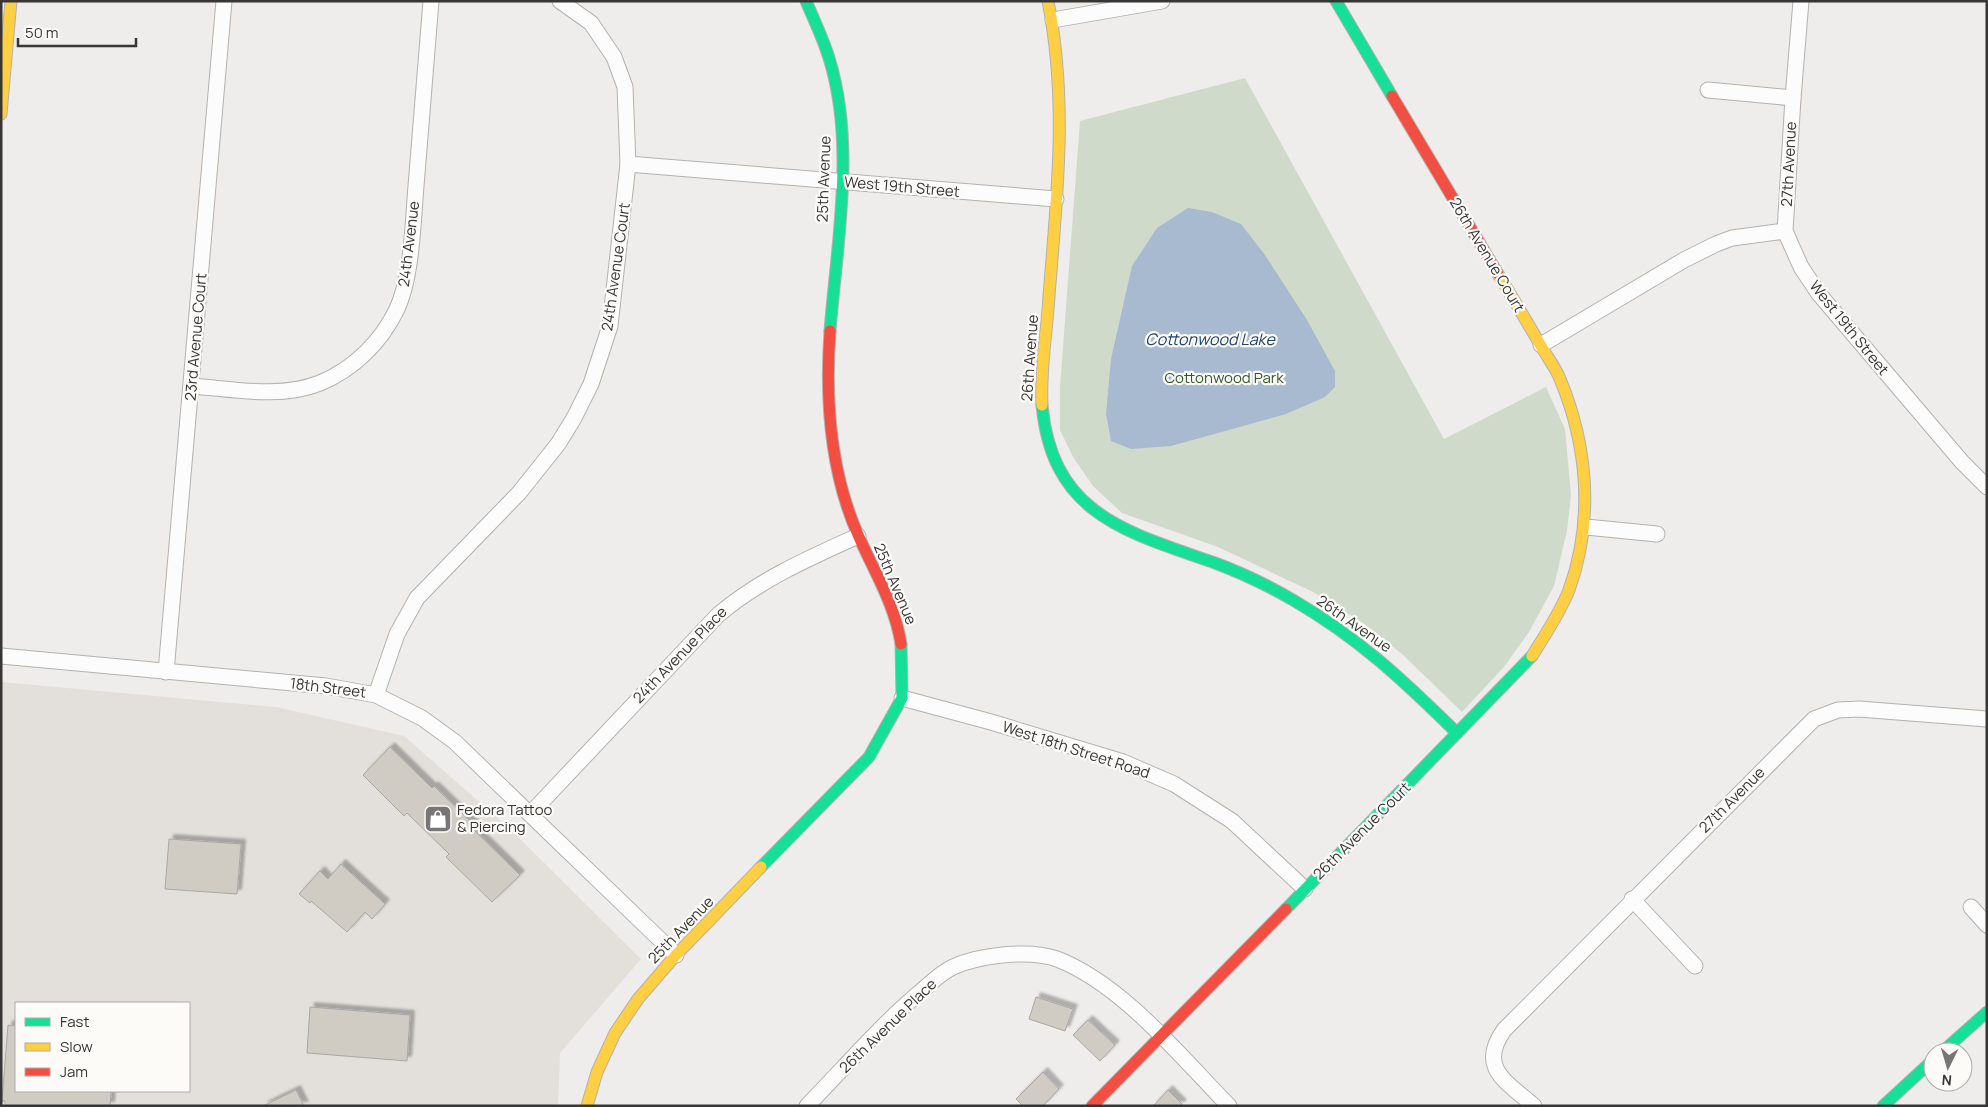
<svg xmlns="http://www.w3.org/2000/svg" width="1988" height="1107" viewBox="0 0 1988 1107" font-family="Manrope,sans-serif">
<defs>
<filter id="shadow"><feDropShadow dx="4.5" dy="-4.5" stdDeviation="1" flood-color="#0004"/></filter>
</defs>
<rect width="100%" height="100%" fill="#eeedeb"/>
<path fill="#e3dfda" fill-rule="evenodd" d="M 1,682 L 276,707 L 404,736 L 510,829 L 641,959 L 560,1053 L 558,1106 L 1,1106 ZM 16,1003 L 189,1003 L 189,1091 L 16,1091 Z"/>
<polygon fill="#d0dacb" points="1245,78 1444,439 1546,387 1565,429 1571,495 1567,531 1554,586 1529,632 1503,668 1462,712 1402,654 1363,623 1313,592 1218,547 1122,513 1093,486 1073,457 1060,430 1060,387 1080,121"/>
<polygon fill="#a7bad0" points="1188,208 1212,212 1241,224 1265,255 1307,320 1335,371 1335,387 1325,397 1286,414 1171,446 1131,449 1111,441 1106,414 1111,359 1132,266 1157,228"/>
<g fill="#d0ccc3" stroke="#a9a8a7" filter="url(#shadow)">
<polygon points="390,747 432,788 434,786 476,827 473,829 520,875 492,902 446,857 449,854 407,813 404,816 363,775"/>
<polygon points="169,839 241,844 237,894 165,889"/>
<polygon points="341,864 385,904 372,919 365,912 347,932 311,901 310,903 299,894 320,871 328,879"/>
<polygon points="1036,997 1073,1009 1065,1031 1029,1019"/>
<polygon points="310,1007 410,1015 407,1061 307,1053"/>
<polygon points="1088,1020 1115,1045 1100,1061 1073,1035"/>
<polygon points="8,1025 16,1026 16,1091 111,1091 110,1106 5,1106 5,1101 2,1101"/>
<polygon points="1043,1072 1059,1089 1043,1106 1023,1106 1016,1099"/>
<polygon points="296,1090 304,1106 263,1106"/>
<polygon points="1168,1090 1182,1104 1180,1106 1153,1106"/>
</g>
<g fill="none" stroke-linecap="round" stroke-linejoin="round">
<g stroke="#b3b2b0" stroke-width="17">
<g id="street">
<polyline points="1801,1 1793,98 1785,231 1801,267 1819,294 1962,462 1987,487"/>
<polyline points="1053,20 1162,1"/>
<polyline points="1708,90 1793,98"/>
<polyline points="628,164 1056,199"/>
<polyline points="1541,345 1684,260 1716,244 1732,238 1785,231"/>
<path d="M 192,386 C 233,389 280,399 320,383 C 354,369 381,342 397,309 C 412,277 413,222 416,186 C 421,124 426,63 431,1"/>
<polyline points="1586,527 1657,534"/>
<polyline points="1,656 326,686 376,695 422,718 455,742 676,955"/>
<polyline points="166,672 224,1"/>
<polyline points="376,695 397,634 417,598 519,493 558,444 574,418 591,384 610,326 628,164 625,87 614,57 591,23 560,1"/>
<polyline points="902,698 991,722 1123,762 1174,784 1232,821 1305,889"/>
<path d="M 531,813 L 718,615 C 759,580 809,558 858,536"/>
<polyline points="1632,899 1695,966"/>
<polyline points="1971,907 1987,925"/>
<path d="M 807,1106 C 844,1068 879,1027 919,993 C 930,984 940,973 953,967 C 979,955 1030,949 1057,959 C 1122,984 1181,1057 1229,1106"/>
<path d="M 1534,1106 C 1507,1082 1477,1068 1504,1030 L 1814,719 L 1838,710 L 1859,709 L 1987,719"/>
</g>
</g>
<g stroke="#b3b2b0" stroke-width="13">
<g id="fast">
<path d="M 806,1 C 814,20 823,38 829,58 C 856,144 837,242 830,331"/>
<polyline points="1336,1 1392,96"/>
<path d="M 1042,405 C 1052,515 1127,532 1215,563 C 1242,573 1269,586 1293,600 C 1360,639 1403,680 1457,733"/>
<polyline points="761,867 869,757 902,698 901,644"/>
<polyline points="1286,909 1532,656"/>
<polyline points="1942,1052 1987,1012"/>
<polyline points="1883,1106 1933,1060"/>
</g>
</g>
<g stroke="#b3b2b0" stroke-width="13">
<g id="slow">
<polyline points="1,114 11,1"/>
<path d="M 1498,274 C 1513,298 1527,322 1541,346 C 1547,357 1556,368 1560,379 C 1588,446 1594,521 1569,590 C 1560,613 1545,635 1532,656"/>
<path d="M 1042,405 C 1040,369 1047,332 1049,296 C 1057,194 1068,103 1048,1"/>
<polyline points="587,1106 597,1072 615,1033 638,999 676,955 761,867"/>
</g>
</g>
<g stroke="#b3b2b0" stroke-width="13">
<g id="jam">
<polyline points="1392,96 1498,274"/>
<path d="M 830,331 C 825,401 830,473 859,537 C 875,573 895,605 901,644"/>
<polyline points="1092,1106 1286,909"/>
</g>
</g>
<use href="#street" stroke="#fcfcfc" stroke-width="15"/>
<use href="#fast" stroke="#16e098" stroke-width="11"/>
<use href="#slow" stroke="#ffcf43" stroke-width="11"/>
<use href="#jam" stroke="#f24e42" stroke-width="11"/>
</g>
<defs>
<g id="shop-square" transform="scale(1.4375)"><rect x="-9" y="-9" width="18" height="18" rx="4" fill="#777675" stroke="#fcfbf8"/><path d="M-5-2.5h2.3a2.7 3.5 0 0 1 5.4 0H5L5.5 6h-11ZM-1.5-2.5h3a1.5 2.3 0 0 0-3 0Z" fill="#fff"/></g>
</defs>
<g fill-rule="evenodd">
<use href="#shop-square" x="438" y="819"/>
</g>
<g text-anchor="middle" stroke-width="4.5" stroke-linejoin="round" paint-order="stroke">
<g font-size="15" fill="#373635" stroke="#fcfbf8">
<text transform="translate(1789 164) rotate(-87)" y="5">27th Avenue</text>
<text transform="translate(824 179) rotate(-88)" y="5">25th Avenue</text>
<text transform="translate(902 187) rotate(5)" y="5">West 19th Street</text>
<text transform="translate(409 244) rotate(-83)" y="5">24th Avenue</text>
<text transform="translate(1487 255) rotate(59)" y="5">26th Avenue Court</text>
<text transform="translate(616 267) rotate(-82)" y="5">24th Avenue Court</text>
<text transform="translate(1849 328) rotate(51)" y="5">West 19th Street</text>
<text transform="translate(196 337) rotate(-85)" y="5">23rd Avenue Court</text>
<text transform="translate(1030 358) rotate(-86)" y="5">26th Avenue</text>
<text transform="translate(895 584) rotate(67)" y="5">25th Avenue</text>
<text transform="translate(1354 624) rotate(35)" y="5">26th Avenue</text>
<text transform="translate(680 655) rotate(-46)" y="5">24th Avenue Place</text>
<text transform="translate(328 688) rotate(7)" y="5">18th Street</text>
<text transform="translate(1076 750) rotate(18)" y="5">West 18th Street Road</text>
<text transform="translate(1732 800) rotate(-45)" y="5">27th Avenue</text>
<text transform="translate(1362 831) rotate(-45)" y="5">26th Avenue Court</text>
<text transform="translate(681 930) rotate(-46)" y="5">25th Avenue</text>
<text transform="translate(888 1026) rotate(-44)" y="5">26th Avenue Place</text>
</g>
<g font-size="15" fill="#335827" stroke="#fcfbf8">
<text x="1224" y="383">Cottonwood Park</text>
</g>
<g font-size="15" fill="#373635" stroke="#fcfbf8" text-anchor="start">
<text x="457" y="815">Fedora Tattoo<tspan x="457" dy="17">&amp; Piercing</tspan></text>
</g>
<g font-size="16" font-style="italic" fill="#1e436f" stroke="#fcfbf8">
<text x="1210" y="345">Cottonwood Lake</text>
</g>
</g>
<rect width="1988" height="1107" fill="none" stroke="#373635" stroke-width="5"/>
<rect x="15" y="1002" width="175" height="90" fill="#fcfbf8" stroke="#adacaa"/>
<rect x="25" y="1018" width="25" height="8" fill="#16e098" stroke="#adacaa"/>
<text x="60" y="1027" font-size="15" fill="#373635">Fast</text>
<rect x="25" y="1043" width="25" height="8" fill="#ffcf43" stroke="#adacaa"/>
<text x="60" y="1052" font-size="15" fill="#373635">Slow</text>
<rect x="25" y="1068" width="25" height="8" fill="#f24e42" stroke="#adacaa"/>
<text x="60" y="1077" font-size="15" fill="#373635">Jam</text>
<g transform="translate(1948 1067) rotate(185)"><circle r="24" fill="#fcfbf8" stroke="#adacaa"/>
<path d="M0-4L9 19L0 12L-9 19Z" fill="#777675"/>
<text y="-8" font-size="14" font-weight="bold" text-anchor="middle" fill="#373635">N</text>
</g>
<path d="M18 38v8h118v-8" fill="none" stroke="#373635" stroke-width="2.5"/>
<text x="25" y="38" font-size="15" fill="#373635" stroke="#fcfbf8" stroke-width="4" paint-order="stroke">50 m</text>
</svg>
